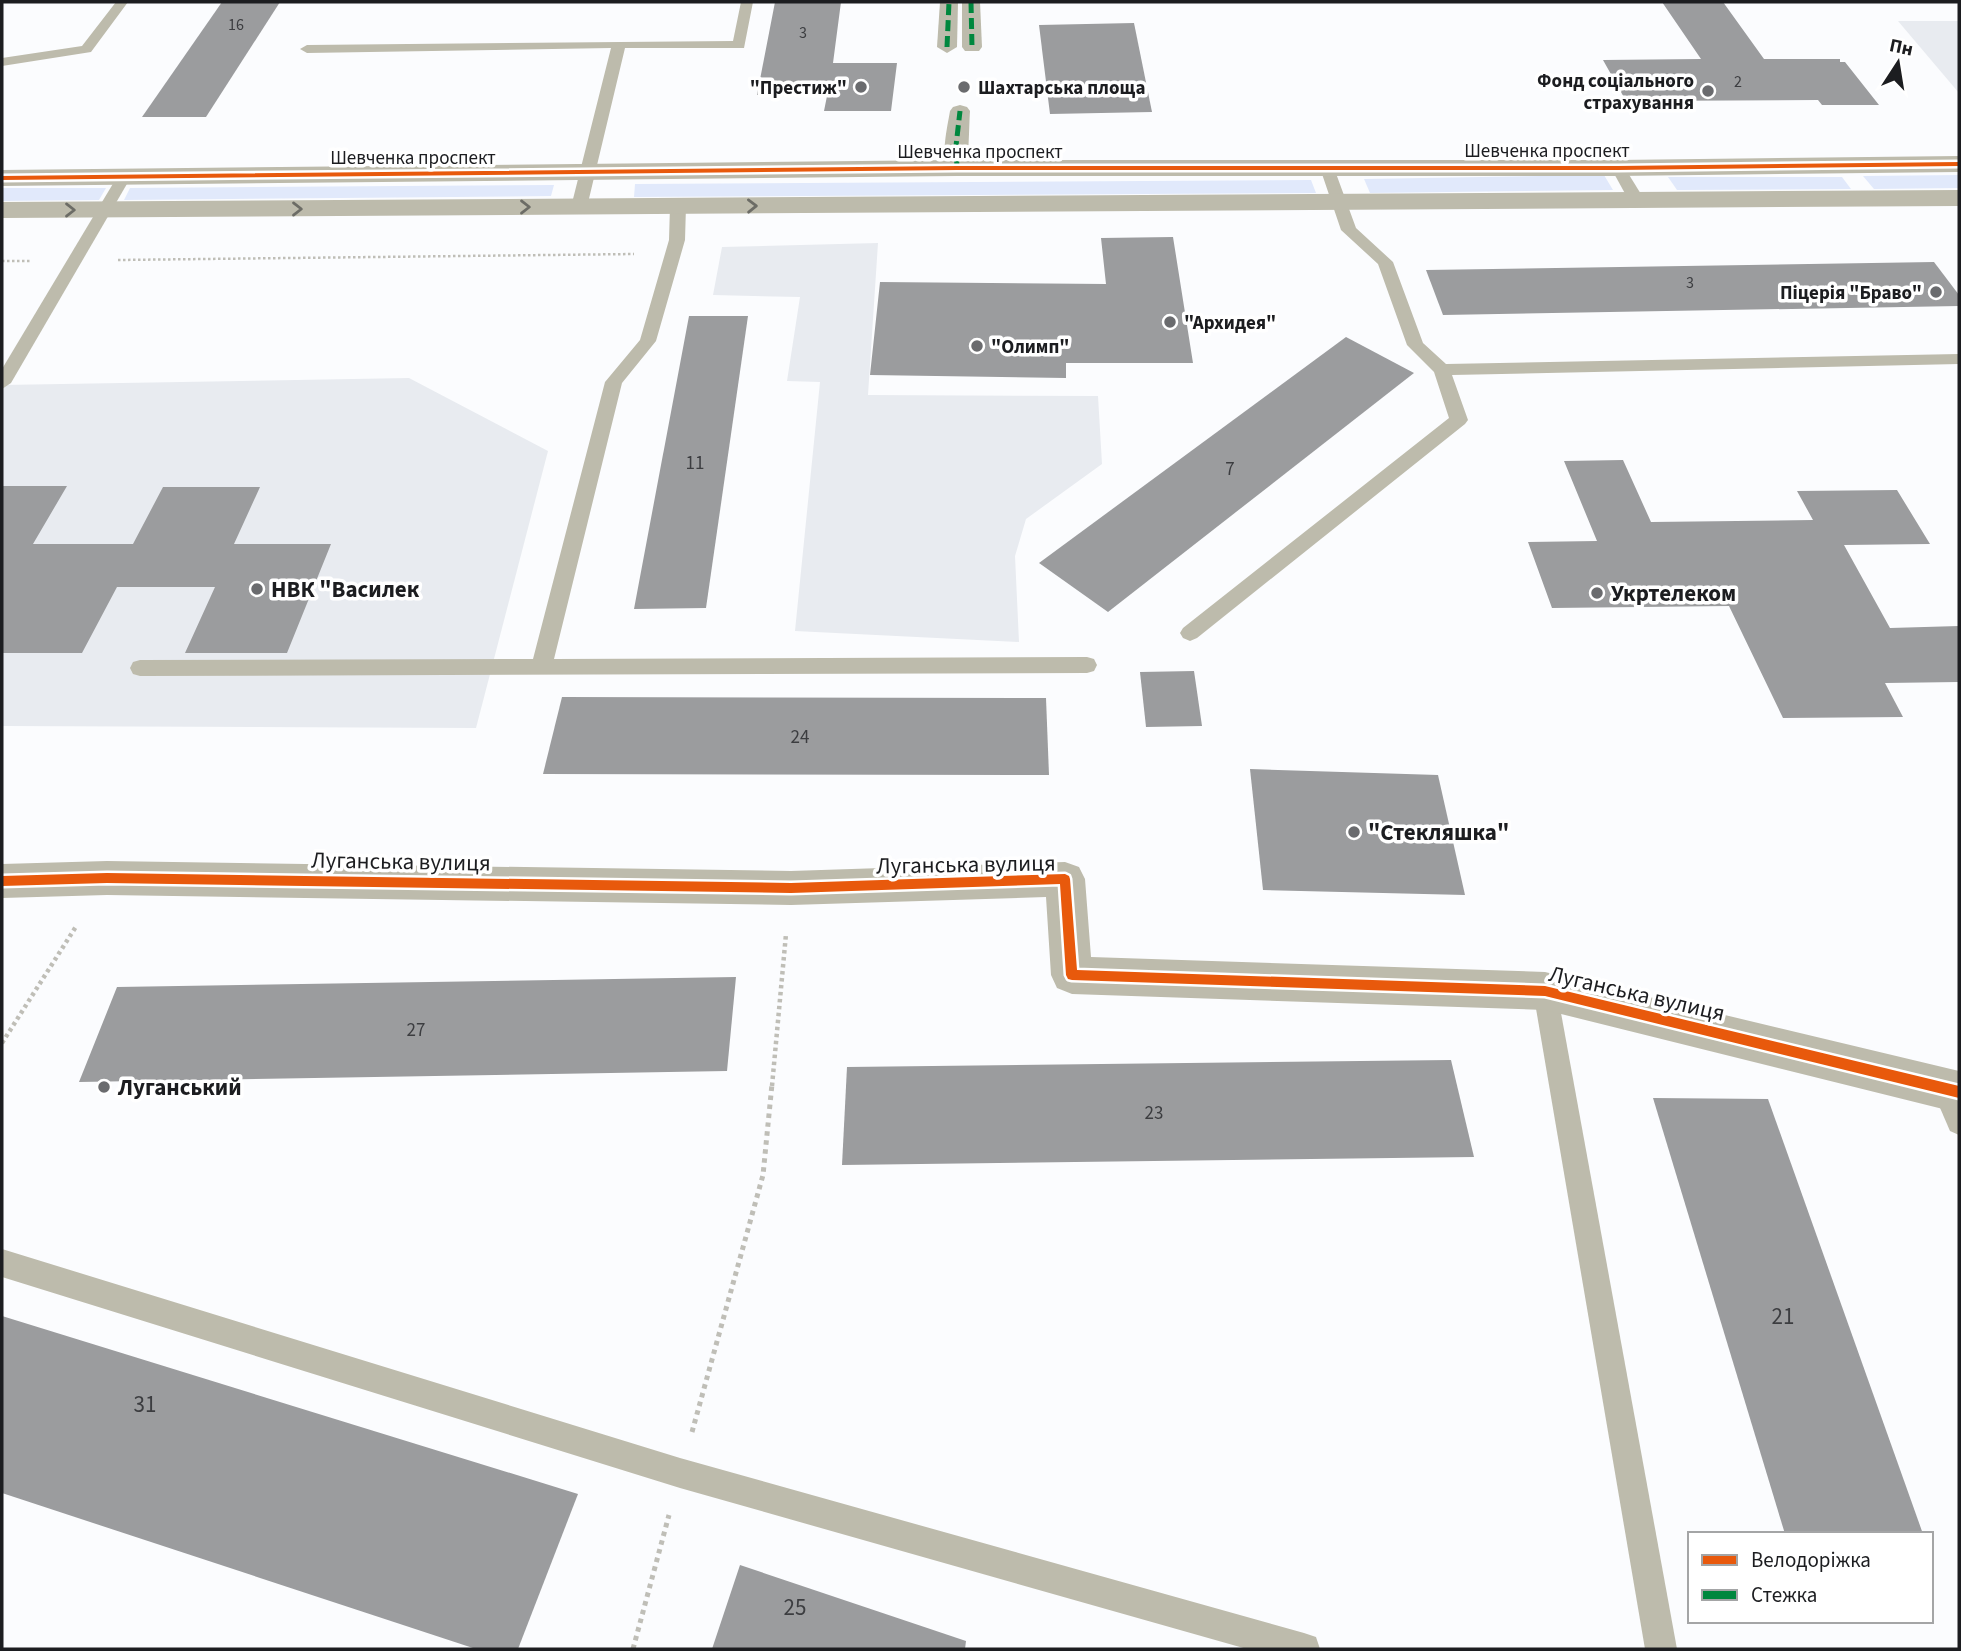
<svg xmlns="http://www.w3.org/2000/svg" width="1961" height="1651" viewBox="0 0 1961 1651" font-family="'Source Sans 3',sans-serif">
<rect width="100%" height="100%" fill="#fbfcfe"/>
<g fill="#e8ebf0">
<polygon points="1898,21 1959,21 1959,93"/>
<polygon points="878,243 868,395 1098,396 1102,464 1026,519 1015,556 1019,642 795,631 820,382 787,381 800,297 713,295 722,247"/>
<polygon points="409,378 548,451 476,728 2,726 2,385"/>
</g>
<g fill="#e1e9fb">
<polygon points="1604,175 1613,190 1370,193 1364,179"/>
<polygon points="1959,175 1959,188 1874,189 1863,176"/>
<polygon points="1668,177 1842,177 1851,189 1677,190"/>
<polygon points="1311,180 1316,193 634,197 635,184"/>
<polygon points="554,185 551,196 124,200 130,188"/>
<polygon points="2,188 106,188 99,200 2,201"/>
</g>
<g fill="#9b9c9e">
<polygon points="222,2 280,2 206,117 142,117"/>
<polygon points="775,2 841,2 833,63 897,63 891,111 824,111 827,96 757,95"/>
<polygon points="1662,2 1723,2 1764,59 1840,59 1840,62 1845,62 1879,105 1822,105 1818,100 1626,101 1603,60 1701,59"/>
<polygon points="1134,23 1152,112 1050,114 1039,25"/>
<polygon points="1173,237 1193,363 1066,363 1066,378 870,375 880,282 1106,284 1101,238"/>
<polygon points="1934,262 1959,295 1959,306 1443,315 1426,270"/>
<polygon points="689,316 748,316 706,608 634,609"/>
<polygon points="1346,337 1414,373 1108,612 1039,563"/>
<polygon points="1623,460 1651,522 1813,520 1797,491 1897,490 1930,544 1844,545 1890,628 1959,626 1959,682 1885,683 1903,717 1783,718 1729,606 1552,608 1528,542 1597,541 1564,461"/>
<polygon points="2,486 67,486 33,544 133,544 163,487 260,487 234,544 331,544 287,653 185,653 215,587 117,587 82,653 2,653"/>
<polygon points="1194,671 1202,726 1146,727 1140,672"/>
<polygon points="562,697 1046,698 1049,775 543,774"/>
<polygon points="1250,769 1438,775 1465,895 1263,890"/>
<polygon points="736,977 727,1071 79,1082 117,987"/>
<polygon points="1451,1060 1474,1157 842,1165 847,1067"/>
<polygon points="1653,1098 1768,1099 1923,1534 1785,1534"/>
<polygon points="2,1316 578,1494 518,1649 476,1649 2,1493"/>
<polygon points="740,1565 966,1641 965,1649 712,1649"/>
</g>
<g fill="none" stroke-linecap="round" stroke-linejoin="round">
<g stroke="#bfbeb7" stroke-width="2.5" stroke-dasharray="2.5 2.5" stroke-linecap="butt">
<polyline points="118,260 634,254"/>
<polyline points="2,261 32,261"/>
</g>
<g stroke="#bfbeb7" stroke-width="4.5" stroke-dasharray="3.5 3.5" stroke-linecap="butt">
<polyline points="2,1043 77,925"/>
<polyline points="772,1086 786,934"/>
</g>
<g stroke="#bfbeb7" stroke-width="5" stroke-dasharray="4.5 4.5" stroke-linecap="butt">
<polyline points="692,1432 763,1175 772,1084"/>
<polyline points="633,1649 669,1515"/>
</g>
<g fill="#bdbbac" fill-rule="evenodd">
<polygon points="116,2 128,2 91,52 2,66 2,58 82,46"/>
<polygon points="741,2 753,2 744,48 625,48 587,207 579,212 571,207 611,48 307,53 300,49 307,45 733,41"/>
<polygon points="1327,164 1334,168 1356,228 1393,262 1423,343 1446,364 1959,354 1959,364 1452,375 1468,420 1465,424 1197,638 1190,641 1183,638 1180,633 1183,628 1449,418 1434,372 1407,345 1378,264 1341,230 1320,168"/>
<polygon points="1618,164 1623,165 1644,199 1641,202 1631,202 1628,199 1611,168"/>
<polygon points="124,173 131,177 11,383 2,389 2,369 117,177"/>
<polygon points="678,201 686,206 685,240 656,341 622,383 554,659 1087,657 1094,659 1097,665 1094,671 1087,673 140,676 133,674 130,668 133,662 140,660 533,659 605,382 640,340 669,240 670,206"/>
<polygon points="1545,980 1554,983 1557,991 1677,1649 1645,1649 1533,991 1536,983"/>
<polygon points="1944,1075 1953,1078 1959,1092 1959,1135 1950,1131 1931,1087 1935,1078"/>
<polygon points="2,1249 680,1458 1304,1633 1316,1637 1320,1649 1247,1649 680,1488 2,1277"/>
</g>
<g fill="#bdbbac" fill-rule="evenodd">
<polygon points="940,2 958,2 957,47 947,53 937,47"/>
<polygon points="962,2 980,2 982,47 979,51 965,51 962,47"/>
<path d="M 960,105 L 967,107 L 970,111 C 969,124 969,165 965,173 L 949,173 C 940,157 947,129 950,111 L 953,107 Z"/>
</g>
<g fill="#bdbbac" fill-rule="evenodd">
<polygon points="1959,156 1959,172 1618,176 957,176 2,186 2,170 957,160 1618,160"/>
<polygon points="1959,190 1959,206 2,218 2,202"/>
<polygon points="107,861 791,871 1065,862 1079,867 1085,879 1091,957 1545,972 1959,1071 1959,1113 1545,1010 1072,994 1057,988 1051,975 1046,897 791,905 107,895 2,898 2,864"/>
</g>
<g stroke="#00873e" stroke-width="5" stroke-dasharray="11 5" stroke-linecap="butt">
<polyline points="971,2 972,47"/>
<polyline points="947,47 949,2"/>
<polyline points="957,168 956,146 960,111"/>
</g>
<g stroke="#fff" stroke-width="5">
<g id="cycleway">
<polygon points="1959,162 1959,166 1618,170 957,170 2,180 2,176 957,166 1618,166"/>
<polygon points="107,873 791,883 1065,874 1069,876 1070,879 1077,970 1545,986 1959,1086 1959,1098 1545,996 1072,980 1068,979 1066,975 1060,884 791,893 107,883 2,886 2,876"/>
</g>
</g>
<use href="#cycleway" fill="#e8590c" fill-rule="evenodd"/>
</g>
<defs><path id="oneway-chevron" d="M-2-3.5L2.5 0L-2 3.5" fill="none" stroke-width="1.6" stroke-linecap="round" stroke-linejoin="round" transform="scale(1.75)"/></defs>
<g stroke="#6c6c66">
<use href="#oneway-chevron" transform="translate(752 206) rotate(-1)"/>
<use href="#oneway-chevron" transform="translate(525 207)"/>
<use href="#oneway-chevron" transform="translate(297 209)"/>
<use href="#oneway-chevron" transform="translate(70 210)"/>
</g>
<g fill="#6a6b6e" stroke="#fff" stroke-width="2.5">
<circle cx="861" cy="87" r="7"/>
<circle cx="964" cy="87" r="7"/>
<circle cx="1708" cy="91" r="7"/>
<circle cx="1936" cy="292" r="7"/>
<circle cx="1170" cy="322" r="7"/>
<circle cx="977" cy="346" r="7"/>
<circle cx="257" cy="589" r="7"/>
<circle cx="1597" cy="593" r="7"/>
<circle cx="1354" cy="832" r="7"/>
<circle cx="104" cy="1087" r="7"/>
</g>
<g text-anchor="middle" stroke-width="7" stroke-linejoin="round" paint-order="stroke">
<g font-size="16" fill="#3c3d40">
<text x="236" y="30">16</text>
<text x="803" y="38">3</text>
<text x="1738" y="87">2</text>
<text x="1690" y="288">3</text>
</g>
<g font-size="19" font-weight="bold" fill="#1c1d20" stroke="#fff" text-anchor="end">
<text x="1694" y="87">Фонд соціального<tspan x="1694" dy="22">страхування</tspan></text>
<text x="847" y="94">"Престиж"</text>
<text x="978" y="94" text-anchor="start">Шахтарська площа</text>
<text x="1922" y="299">Піцерія "Браво"</text>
<text x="1184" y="329" text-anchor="start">"Архидея"</text>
<text x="991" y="353" text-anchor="start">"Олимп"</text>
</g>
<g font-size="19" fill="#1c1d20" stroke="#fff">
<text x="1547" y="157">Шевченка проспект</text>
<text x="980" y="158">Шевченка проспект</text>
<text x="413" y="164">Шевченка проспект</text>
</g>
<g font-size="19" fill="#3c3d40">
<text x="695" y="469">11</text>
<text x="1230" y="475">7</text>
<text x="800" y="743">24</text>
<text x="416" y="1036">27</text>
<text x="1154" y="1119">23</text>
</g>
<g font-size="23" font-weight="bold" fill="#1c1d20" stroke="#fff" text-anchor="start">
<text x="271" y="597">НВК "Василек</text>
<text x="1611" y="601">Укртелеком</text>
<text x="1368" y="840">"Стекляшка"</text>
<text x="118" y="1095">Луганський</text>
</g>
<g font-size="23" fill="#1c1d20" stroke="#fff">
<text transform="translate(401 861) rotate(1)" y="8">Луганська вулиця</text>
<text transform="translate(966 864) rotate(-1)" y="8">Луганська вулиця</text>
<text transform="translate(1637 993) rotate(13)" y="8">Луганська вулиця</text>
</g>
<g font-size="23" fill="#3c3d40">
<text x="1783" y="1324">21</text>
<text x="145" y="1412">31</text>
<text x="795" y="1615">25</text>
</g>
</g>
<rect width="1961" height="1651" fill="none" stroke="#1c1d20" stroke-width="7"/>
<rect x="1688" y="1532" width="245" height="91" fill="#ffffff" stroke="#a4a5a6" stroke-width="2"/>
<rect x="1702" y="1555" width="35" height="10" fill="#e8590c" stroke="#a4a5a6" stroke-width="2"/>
<text x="1751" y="1567" font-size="21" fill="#1c1d20">Велодоріжка</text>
<rect x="1702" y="1590" width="35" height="10" fill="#00873e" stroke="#a4a5a6" stroke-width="2"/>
<text x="1751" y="1602" font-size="21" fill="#1c1d20">Стежка</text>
<g transform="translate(1898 63) rotate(12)" stroke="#ffffff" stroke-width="5" paint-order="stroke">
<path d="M0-5L12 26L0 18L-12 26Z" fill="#1c1d20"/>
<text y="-10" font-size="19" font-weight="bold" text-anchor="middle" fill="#1c1d20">Пн</text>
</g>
</svg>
